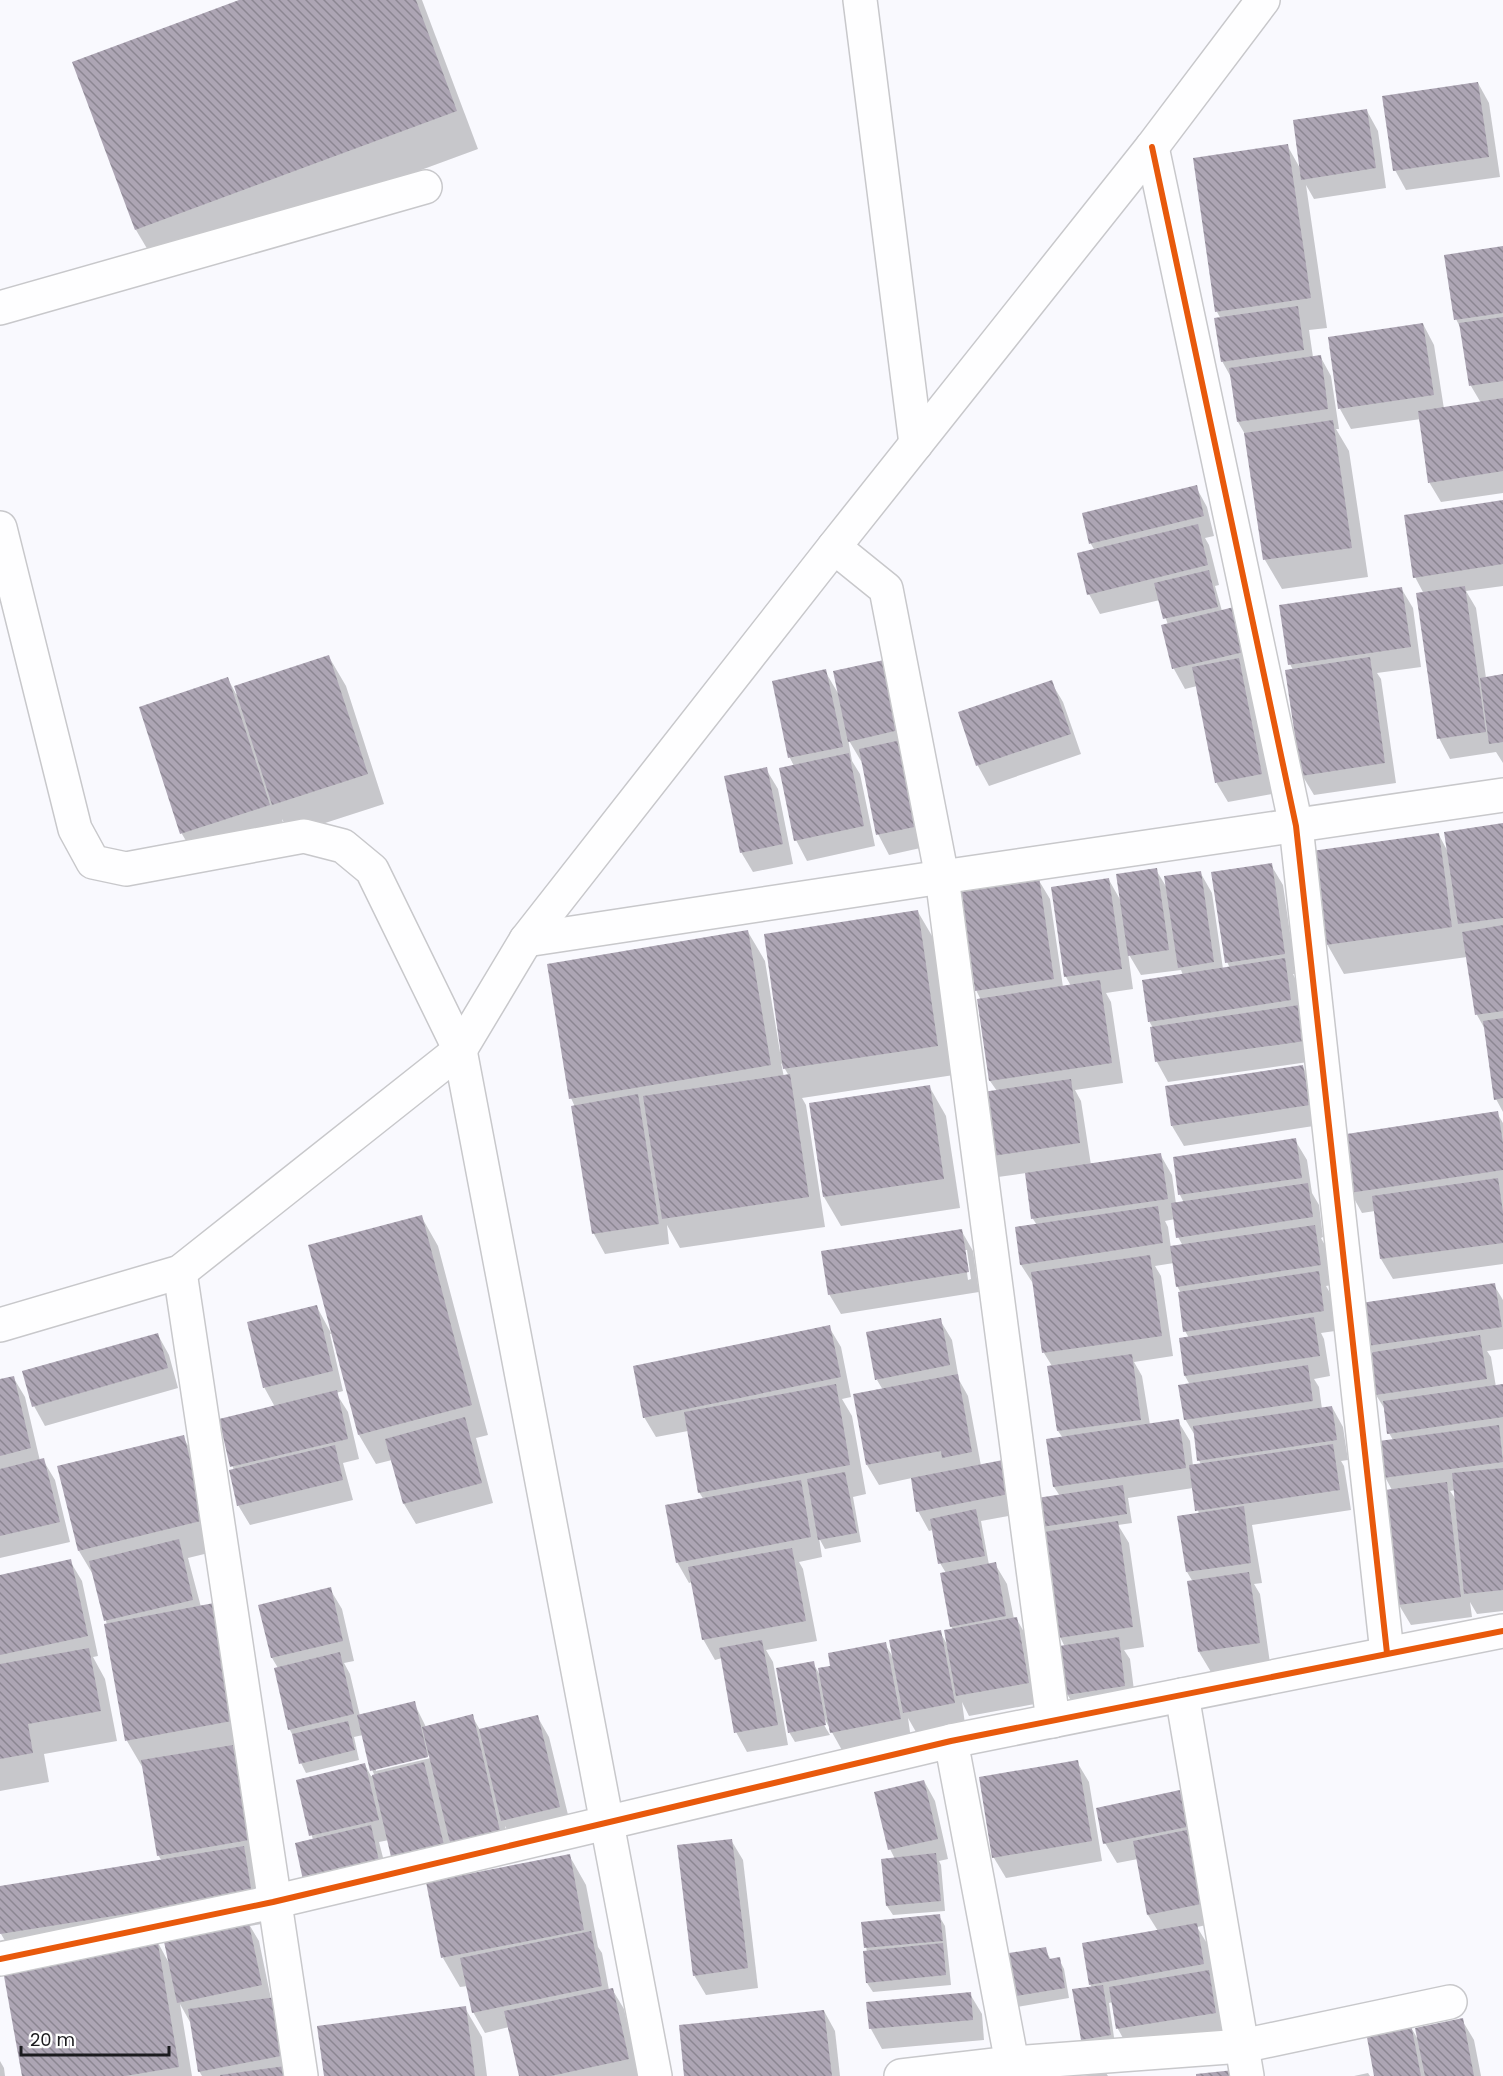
<svg xmlns="http://www.w3.org/2000/svg" width="1503" height="2076" viewBox="0 0 1503 2076" font-family="Poppins,sans-serif">
<defs>
<pattern id="building-back-hatch" width="6" height="6" patternUnits="userSpaceOnUse" patternTransform="scale(1.5)"><rect width="6" height="6" fill="#ada5b4"/><path d="M-1 5l2 2M0 0l6 6M5-1l2 2" fill="none" stroke="#8c8692"/></pattern>
</defs>
<rect width="100%" height="100%" fill="#f9f9fe"/>
<g fill="#0003" fill-rule="evenodd">
<polygon points="244,0 422,0 478,149 158,267 136,230 74,63"/>
<polygon points="1478,83 1489,103 1500,177 1406,190 1395,170"/>
<polygon points="1367,111 1378,131 1386,188 1314,199 1306,185 1327,328 1309,330 1313,357 1320,356 1331,376 1339,429 1336,429 1349,451 1368,577 1282,589 1265,560 1246,436 1238,422 1232,379 1222,361 1221,319 1217,312 1287,145 1301,170"/>
<polygon points="1503,248 1503,493 1441,502 1429,482 1421,419 1351,429 1340,409 1423,324 1434,345 1444,409 1481,403 1471,386 1462,331 1456,319"/>
<polygon points="1196,487 1207,507 1214,536 1205,538 1209,545 1219,585 1215,586 1222,611 1254,672 1247,674 1250,679 1272,794 1228,802 1216,782 1197,686 1185,689 1174,669 1168,625 1160,600 1100,614 1089,594 1095,551 1091,544 1083,514"/>
<polygon points="1503,502 1503,586 1466,591 1476,608 1486,678 1503,676 1503,763 1496,752 1450,759 1439,738 1424,594 1415,577"/>
<polygon points="1401,588 1413,608 1421,667 1377,673 1381,679 1396,783 1314,795 1302,775 1293,670 1290,664"/>
<polygon points="329,657 346,686 384,804 291,834 282,819 286,835 199,863 182,834 141,708 228,679 236,694"/>
<polygon points="884,662 934,845 889,855 878,834 863,761 861,761 848,739 852,761 860,774 875,846 807,861 796,840 794,766 790,758 774,682 825,671 839,695"/>
<polygon points="1051,682 1063,702 1081,754 989,786 978,766 960,713"/>
<polygon points="766,769 778,789 793,864 753,872 741,852"/>
<polygon points="1503,825 1503,1112 1496,1099 1486,1031 1477,1015 1467,957 1344,974 1327,944 1439,835 1448,852"/>
<path d="M 1271,865 L 1283,885 L 1296,974 L 1293,974 L 1296,980 L 1301,1011 L 1315,1061 L 1168,1082 L 1157,1062 L 1153,1028 L 1149,1021 L 1183,975 L 1181,970 L 1141,975 L 1128,953 L 1133,989 L 1106,993 L 1111,1002 L 1123,1083 L 1075,1090 L 1081,1101 L 1091,1165 L 1160,1154 L 1172,1175 L 1176,1204 L 1184,1203 L 1180,1195 L 1175,1158 L 1295,1140 L 1307,1160 L 1312,1193 L 1319,1205 L 1323,1237 L 1321,1238 L 1326,1247 L 1332,1285 L 1326,1286 L 1330,1293 L 1335,1331 L 1321,1333 L 1324,1339 L 1330,1376 L 1314,1379 L 1319,1387 L 1322,1409 L 1332,1407 L 1343,1427 L 1348,1460 L 1341,1461 L 1344,1466 L 1351,1510 L 1252,1525 L 1262,1583 L 1254,1584 L 1260,1594 L 1270,1663 L 1211,1672 L 1199,1652 L 1193,1582 L 1187,1572 L 1199,1514 L 1193,1488 L 1128,1498 L 1132,1523 L 1118,1525 L 1129,1543 L 1144,1647 L 1124,1650 L 1130,1659 L 1136,1706 L 1079,1714 L 1067,1694 L 1065,1647 L 1060,1637 L 1047,1533 L 1043,1526 L 1060,1496 L 1054,1487 L 1063,1438 L 1058,1431 L 1049,1367 L 1052,1366 L 1044,1353 L 1034,1285 L 1021,1265 L 1037,1225 L 1033,1219 L 1026,1173 L 998,1177 L 987,1157 L 997,1091 L 990,1081 L 981,1000 L 976,990 L 1038,879 L 1050,899 L 1063,987 L 1071,986 L 1066,977 L 1052,888 L 1109,880 L 1122,903 L 1156,870 L 1167,888 L 1200,872 L 1212,893 L 1223,969 L 1230,968 L 1227,962 ZM 1175,1219 L 1178,1237 L 1183,1246 L 1171,1248 L 1168,1227 L 1165,1221 ZM 1174,1263 L 1177,1286 L 1181,1293 L 1185,1331 L 1189,1338 L 1180,1339 L 1185,1376 L 1190,1385 L 1185,1419 L 1196,1437 L 1199,1460 L 1201,1465 L 1193,1466 L 1190,1441 L 1178,1421 L 1150,1425 L 1142,1376 L 1134,1362 L 1173,1356 L 1161,1276 L 1155,1266 Z"/>
<path d="M 918,912 L 935,941 L 954,1075 L 802,1098 L 806,1105 L 825,1227 L 680,1248 L 667,1225 L 669,1244 L 605,1254 L 594,1234 L 575,1107 L 571,1098 L 748,932 L 765,961 L 780,1052 L 782,1052 ZM 781,1063 L 785,1069 L 789,1076 L 784,1077 Z"/>
<polygon points="1303,1067 1314,1087 1320,1125 1184,1146 1172,1126 1167,1087"/>
<polygon points="929,1086 946,1116 960,1208 841,1226 824,1197"/>
<polygon points="1497,1113 1503,1123 1503,1264 1393,1279 1381,1259 1375,1211 1362,1213 1351,1193"/>
<polygon points="421,1216 438,1246 488,1435 476,1438 493,1503 416,1524 404,1504 392,1460 376,1464 359,1435 333,1333 330,1334 343,1391 336,1393 348,1412 359,1459 343,1463 353,1500 250,1525 238,1505 234,1471 220,1420 275,1407 264,1387 317,1307 331,1333"/>
<path d="M 961,1230 L 973,1251 L 979,1292 L 841,1314 L 829,1294 ZM 964,1250 L 967,1250 L 971,1279 L 968,1280 Z"/>
<path d="M 1494,1285 L 1503,1300 L 1503,1349 L 1487,1351 L 1491,1357 L 1496,1387 L 1503,1386 L 1503,1611 L 1477,1614 L 1470,1602 L 1472,1617 L 1411,1625 L 1399,1605 L 1392,1490 L 1385,1477 L 1393,1440 L 1389,1433 L 1386,1411 L 1376,1395 L 1370,1354 L 1373,1353 L 1369,1346 ZM 1456,1490 L 1457,1501 L 1450,1491 Z"/>
<polygon points="940,1320 952,1340 959,1380 968,1396 981,1466 1025,1513 981,1521 989,1565 995,1564 1007,1584 1014,1619 1016,1618 1028,1639 1040,1703 969,1716 962,1702 965,1724 916,1732 908,1718 911,1739 843,1752 824,1718 821,1720 830,1735 795,1742 789,1732 813,1663 821,1677 832,1667 885,1644 894,1659 940,1632 948,1646 953,1630 951,1626 946,1573 940,1563 933,1530 929,1531 918,1511 912,1478 879,1485 867,1465 883,1390 877,1380"/>
<polygon points="829,1327 841,1347 851,1397 842,1399 852,1416 866,1494 853,1497 861,1542 825,1549 819,1538 822,1557 799,1562 803,1569 817,1641 766,1650 773,1662 788,1745 747,1752 736,1732 722,1658 715,1660 703,1639 692,1582 689,1583 677,1562 704,1500 699,1492 688,1431 656,1437 644,1417"/>
<polygon points="158,1335 169,1355 178,1388 45,1426 34,1406"/>
<polygon points="13,1377 25,1397 40,1461 43,1460 55,1480 70,1542 0,1558 0,1380"/>
<path d="M 183,1437 L 200,1466 L 221,1550 L 188,1558 L 201,1607 L 213,1604 L 260,1860 L 252,1862 L 261,1878 L 268,1923 L 250,1926 L 259,1941 L 271,1999 L 298,2076 L 202,2076 L 199,2071 L 192,2022 L 190,2022 L 180,2004 L 192,2076 L 23,2076 L 19,1964 L 1,1934 L 0,1888 L 162,1861 L 158,1855 L 144,1770 L 127,1741 L 107,1625 L 95,1578 L 79,1551 L 59,1467 ZM 165,1940 L 169,1963 L 157,1941 Z"/>
<polygon points="70,1561 82,1581 98,1656 93,1657 105,1679 117,1741 44,1754 49,1782 0,1791 0,1577"/>
<path d="M 330,1589 L 342,1609 L 354,1661 L 344,1663 L 350,1674 L 360,1716 L 414,1703 L 426,1727 L 472,1716 L 480,1730 L 537,1716 L 549,1737 L 571,1827 L 514,1840 L 505,1826 L 510,1851 L 463,1863 L 449,1839 L 456,1869 L 389,1840 L 379,1842 L 389,1881 L 313,1840 L 298,1781 L 365,1765 L 371,1776 L 375,1776 L 372,1770 L 363,1735 L 354,1737 L 359,1760 L 306,1773 L 301,1763 L 294,1738 L 290,1730 L 276,1669 L 278,1668 L 272,1658 L 260,1606 ZM 435,1754 L 435,1757 L 376,1771 L 376,1768 Z"/>
<polygon points="1077,1762 1089,1782 1102,1861 1006,1878 994,1858 980,1779"/>
<polygon points="924,1781 935,1801 948,1859 939,1861 941,1865 945,1911 893,1915 887,1906 895,1859 890,1849"/>
<polygon points="1179,1792 1191,1812 1221,1922 1197,1927 1208,1945 1226,2033 1129,2049 1118,2029 1113,2002 1109,2003 1115,2044 1088,2049 1082,2040 1092,1988 1090,1984 1158,1931 1148,1915 1138,1859 1117,1863 1105,1843"/>
<polygon points="731,1840 743,1860 758,1988 706,1995 694,1975"/>
<polygon points="569,1855 586,1885 598,1947 602,1953 609,1990 612,1989 624,2009 639,2076 520,2076 509,2027 485,2033 473,2012 468,1986 460,1987 443,1958"/>
<polygon points="939,1916 945,1926 951,1985 873,1992 867,1983 867,1952 862,1923"/>
<polygon points="1045,1949 1051,1960 1059,1959 1064,1969 1069,1998 1017,2007 1012,1997"/>
<polygon points="970,1994 982,2014 984,2040 882,2049 871,2029 868,2003"/>
<polygon points="465,2008 482,2037 487,2076 325,2076"/>
<polygon points="824,2011 835,2031 840,2076 685,2076"/>
<polygon points="1462,2020 1474,2040 1481,2076 1375,2076 1410,2026 1419,2041"/>
<polygon points="0,2061 4,2068 5,2076 0,2076"/>
<polygon points="1106,2073 1108,2076 1080,2076"/>
<polygon points="1368,2073 1370,2076 1354,2076"/>
</g>
<g fill="url(#building-back-hatch)">
<polygon points="239,0 416,0 457,111 135,230 72,62"/>
<polygon points="1478,82 1489,157 1393,171 1382,96"/>
<polygon points="1367,109 1376,168 1301,180 1293,120"/>
<polygon points="1288,144 1311,298 1215,312 1193,158"/>
<polygon points="1503,246 1503,313 1454,320 1444,255"/>
<polygon points="1298,306 1304,350 1221,362 1214,318"/>
<polygon points="1503,317 1503,381 1469,386 1459,323"/>
<polygon points="1423,323 1434,395 1338,409 1328,337"/>
<polygon points="1321,355 1328,409 1237,422 1229,368"/>
<polygon points="1503,398 1503,471 1428,483 1418,411"/>
<polygon points="1333,420 1352,548 1263,560 1244,433"/>
<polygon points="1197,485 1204,516 1089,544 1082,513"/>
<polygon points="1503,500 1503,564 1413,578 1404,515"/>
<polygon points="1198,524 1208,565 1087,595 1077,553"/>
<polygon points="1209,570 1218,607 1163,619 1154,583"/>
<polygon points="1465,586 1486,732 1437,739 1416,593"/>
<polygon points="1402,587 1411,647 1288,665 1279,605"/>
<polygon points="1234,607 1244,652 1172,669 1161,625"/>
<polygon points="329,655 368,774 272,805 234,686"/>
<polygon points="1370,657 1385,763 1301,776 1285,670"/>
<polygon points="1239,658 1262,774 1215,783 1192,667"/>
<polygon points="884,660 899,730 848,742 833,671"/>
<polygon points="826,669 843,747 788,758 772,681"/>
<polygon points="1503,674 1503,742 1489,744 1480,678"/>
<polygon points="228,677 270,805 180,834 139,707"/>
<polygon points="1052,680 1071,734 976,766 958,712"/>
<polygon points="906,739 924,825 876,835 859,749"/>
<polygon points="849,753 864,826 794,841 779,768"/>
<polygon points="767,767 783,844 740,853 724,776"/>
<polygon points="1503,823 1503,918 1458,924 1444,832"/>
<polygon points="1439,833 1452,927 1326,945 1312,851"/>
<polygon points="1272,863 1285,954 1225,963 1211,872"/>
<polygon points="1157,868 1169,950 1128,956 1116,874"/>
<polygon points="1201,871 1214,962 1178,968 1164,876"/>
<polygon points="1039,877 1054,979 975,991 960,889"/>
<polygon points="1109,878 1122,969 1064,977 1051,887"/>
<polygon points="918,910 938,1046 783,1069 764,934"/>
<polygon points="1503,925 1503,1011 1475,1015 1462,932"/>
<polygon points="748,930 771,1065 569,1099 547,964"/>
<polygon points="1285,958 1291,1000 1148,1022 1142,980"/>
<polygon points="1100,980 1112,1063 989,1081 977,999"/>
<polygon points="1299,1005 1305,1041 1155,1062 1150,1027"/>
<polygon points="1503,1018 1503,1098 1494,1100 1483,1021"/>
<polygon points="1303,1065 1310,1105 1171,1126 1165,1086"/>
<polygon points="790,1074 809,1197 662,1219 643,1096"/>
<polygon points="1071,1079 1080,1143 985,1157 976,1093"/>
<polygon points="930,1085 944,1179 823,1197 809,1103"/>
<polygon points="638,1094 659,1224 592,1234 571,1106"/>
<polygon points="1498,1111 1503,1143 1503,1170 1349,1193 1340,1135"/>
<polygon points="1296,1138 1302,1178 1178,1195 1173,1157"/>
<polygon points="1161,1153 1168,1199 1031,1219 1025,1173"/>
<polygon points="1498,1178 1503,1212 1503,1243 1380,1259 1372,1196"/>
<polygon points="1308,1183 1313,1217 1176,1238 1171,1203"/>
<polygon points="1158,1206 1163,1243 1020,1265 1015,1227"/>
<polygon points="422,1215 472,1405 358,1435 308,1245"/>
<polygon points="1315,1225 1321,1265 1176,1287 1170,1246"/>
<polygon points="962,1229 969,1272 828,1295 821,1251"/>
<polygon points="1150,1255 1162,1336 1042,1353 1031,1272"/>
<polygon points="1319,1271 1324,1311 1183,1332 1178,1292"/>
<polygon points="1495,1283 1502,1327 1367,1346 1361,1303"/>
<polygon points="317,1305 333,1371 263,1388 247,1322"/>
<polygon points="1314,1317 1320,1356 1184,1376 1179,1338"/>
<polygon points="941,1318 950,1365 875,1380 866,1332"/>
<polygon points="830,1325 841,1377 643,1418 633,1366"/>
<polygon points="158,1333 168,1368 32,1407 22,1371"/>
<polygon points="1480,1335 1487,1379 1375,1395 1368,1353"/>
<polygon points="1132,1354 1141,1420 1057,1431 1047,1366"/>
<polygon points="1308,1365 1313,1401 1184,1420 1178,1385"/>
<polygon points="958,1374 972,1452 942,1458 941,1451 866,1465 853,1394"/>
<polygon points="14,1376 31,1448 0,1456 0,1379"/>
<polygon points="836,1384 850,1465 698,1493 684,1412"/>
<polygon points="1503,1384 1503,1417 1387,1434 1383,1401"/>
<polygon points="337,1390 348,1439 230,1467 219,1419"/>
<polygon points="1332,1406 1337,1440 1197,1461 1193,1426"/>
<polygon points="465,1417 482,1483 403,1504 385,1439"/>
<polygon points="1179,1419 1186,1468 1053,1487 1046,1439"/>
<polygon points="1499,1425 1503,1462 1383,1478 1379,1441"/>
<polygon points="184,1435 205,1520 78,1551 57,1466"/>
<polygon points="1333,1444 1340,1490 1195,1511 1189,1465"/>
<polygon points="335,1445 343,1480 237,1506 229,1470"/>
<polygon points="44,1458 60,1522 0,1536 0,1469"/>
<polygon points="1008,1459 1014,1493 916,1512 911,1478"/>
<polygon points="1503,1468 1503,1590 1464,1594 1452,1473"/>
<polygon points="845,1472 857,1533 818,1540 807,1479"/>
<polygon points="801,1480 811,1537 676,1563 665,1505"/>
<polygon points="1447,1482 1461,1597 1398,1605 1385,1490"/>
<polygon points="1123,1485 1127,1514 1041,1527 1037,1498"/>
<polygon points="1244,1506 1251,1563 1186,1572 1177,1516"/>
<polygon points="976,1509 985,1556 938,1564 930,1519"/>
<polygon points="1118,1521 1133,1627 1058,1638 1043,1532"/>
<polygon points="179,1539 193,1600 104,1621 89,1561"/>
<polygon points="792,1548 806,1621 702,1640 688,1567"/>
<polygon points="71,1559 88,1636 0,1655 0,1575"/>
<polygon points="996,1562 1006,1616 950,1627 940,1573"/>
<polygon points="1249,1572 1260,1643 1198,1652 1187,1581"/>
<polygon points="331,1587 343,1641 271,1658 258,1605"/>
<polygon points="214,1603 237,1720 125,1741 104,1624"/>
<polygon points="1017,1617 1029,1683 956,1696 944,1630"/>
<polygon points="941,1630 955,1703 903,1713 889,1640"/>
<polygon points="1119,1637 1125,1686 1066,1695 1059,1646"/>
<polygon points="762,1640 778,1725 734,1733 719,1648"/>
<polygon points="886,1642 901,1719 830,1733 818,1668 830,1666 828,1653"/>
<polygon points="89,1648 101,1711 28,1724 33,1753 0,1759 0,1664"/>
<polygon points="340,1652 354,1714 288,1730 274,1668"/>
<polygon points="814,1661 826,1725 788,1733 776,1668"/>
<polygon points="415,1701 428,1757 370,1771 357,1715"/>
<polygon points="473,1714 500,1831 450,1843 422,1727"/>
<polygon points="538,1715 560,1807 501,1821 479,1729"/>
<polygon points="348,1721 355,1750 299,1764 292,1734"/>
<polygon points="233,1745 249,1840 157,1856 141,1760"/>
<polygon points="1078,1760 1092,1841 992,1858 979,1777"/>
<polygon points="424,1762 445,1849 392,1861 372,1775"/>
<polygon points="365,1763 379,1820 309,1836 296,1780"/>
<polygon points="924,1780 938,1839 888,1850 874,1792"/>
<polygon points="1180,1790 1187,1827 1103,1844 1096,1808"/>
<polygon points="371,1825 379,1861 303,1880 295,1843"/>
<polygon points="1196,1828 1211,1902 1147,1915 1133,1841"/>
<polygon points="732,1839 748,1968 693,1976 677,1845"/>
<polygon points="244,1846 252,1894 0,1934 0,1886"/>
<polygon points="936,1853 941,1901 886,1906 881,1859"/>
<polygon points="570,1854 584,1930 441,1958 426,1882"/>
<polygon points="940,1914 943,1941 864,1948 861,1922"/>
<polygon points="248,1919 262,1985 177,2003 163,1937"/>
<polygon points="1197,1923 1204,1964 1089,1985 1082,1943"/>
<polygon points="591,1931 602,1986 472,2013 460,1958"/>
<polygon points="157,1938 179,2067 125,2076 22,2076 2,1965"/>
<polygon points="943,1943 946,1975 866,1983 863,1951"/>
<polygon points="1046,1947 1049,1959 1060,1957 1065,1988 1010,1997 1003,1954"/>
<polygon points="1209,1970 1216,2013 1116,2029 1109,1987"/>
<polygon points="1103,1985 1111,2035 1081,2040 1072,1989"/>
<polygon points="613,1988 629,2059 551,2076 519,2076 504,2011"/>
<polygon points="971,1992 973,2020 869,2029 866,2002"/>
<polygon points="277,1997 286,2055 198,2072 188,2009"/>
<polygon points="466,2006 475,2076 324,2076 317,2026"/>
<polygon points="824,2010 832,2076 684,2076 679,2025"/>
<polygon points="1463,2018 1474,2076 1425,2076 1415,2028"/>
<polygon points="1411,2024 1421,2076 1374,2076 1366,2032"/>
<polygon points="293,2065 294,2076 220,2076 220,2075"/>
<polygon points="1234,2070 1234,2076 1196,2076 1196,2074"/>
</g>
<g fill="none" stroke-linecap="round" stroke-linejoin="round">
<g stroke="#c8c8cb" stroke-width="36">
<g id="minor">
<polyline points="860,0 916,444"/>
<polyline points="1152,147 1296,826 1387,1653"/>
<polyline points="0,308 425,187"/>
<polyline points="0,528 75,829 93,862 126,869 304,836 343,846 372,870 460,1050 655,2076"/>
<polyline points="834,547 886,589 942,877 1053,1721"/>
<polyline points="526,940 942,877 1503,795"/>
<polyline points="180,1272 301,2076"/>
<polyline points="1182,1695 1247,2076"/>
<polyline points="951,1741 1012,2063"/>
<polyline points="0,1959 273,1902 951,1741 1503,1631"/>
<polyline points="901,2076 1012,2063 1242,2046 1450,2002"/>
</g>
</g>
<g stroke="#c8c8cb" stroke-width="36">
<polyline id="major" points="0,1325 180,1272 460,1050 526,940 834,547 1152,147 1263,0"/>
</g>
<use href="#minor" stroke="#fefeff" stroke-width="33"/>
<use href="#major" stroke="#fefeff" stroke-width="33"/>
<g stroke="#fff" stroke-width="10">
<g id="cycleway">
<polyline points="1152,147 1296,826 1387,1653"/>
<polyline points="0,1959 273,1902 951,1741 1503,1631"/>
</g>
</g>
<use href="#cycleway" stroke="#e8590c" stroke-width="6"/>
</g>
<path d="M21 2046v9h148v-9" fill="none" stroke="#1b1b1e" stroke-width="3"/>
<text x="30" y="2046" font-size="18" fill="#1b1b1e" stroke="#ffffff" stroke-width="4.5" paint-order="stroke">20 m</text>
</svg>
